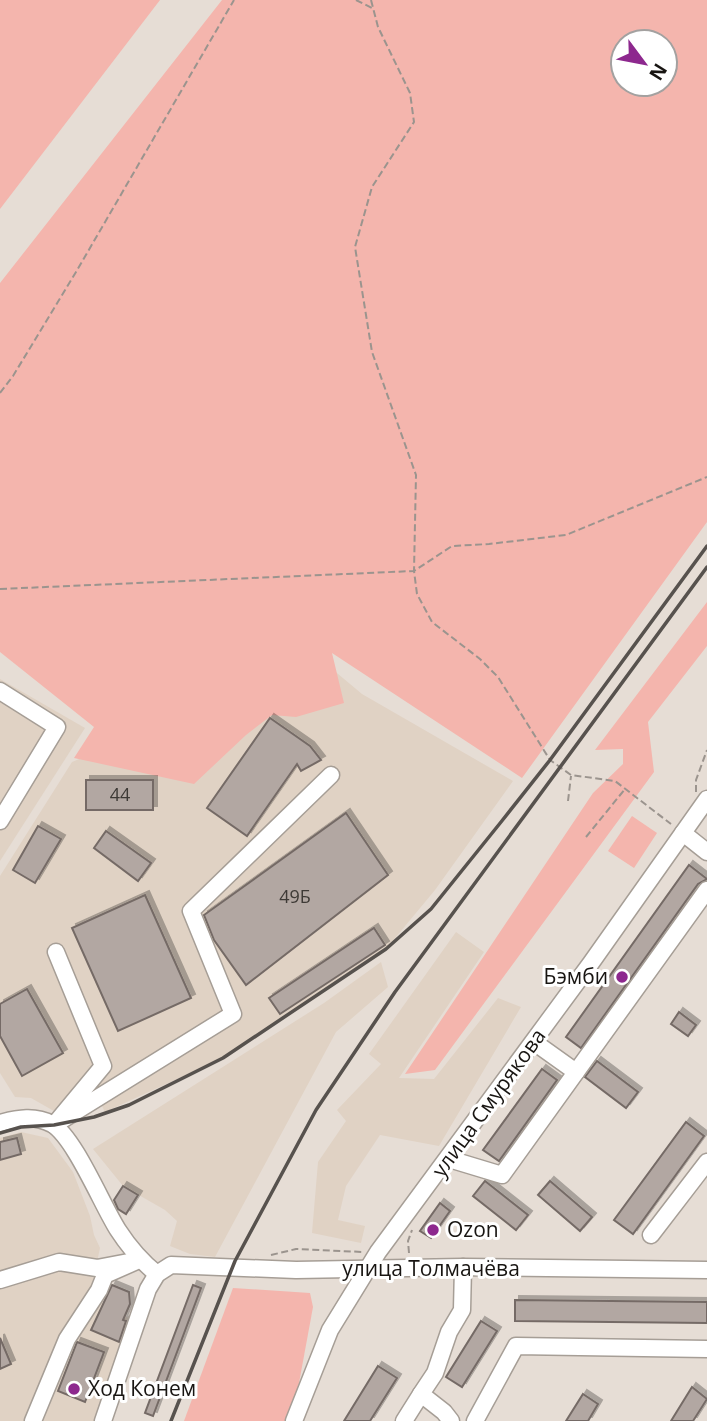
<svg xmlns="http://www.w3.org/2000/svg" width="707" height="1421" viewBox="0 0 707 1421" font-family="'Open Sans',sans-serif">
<defs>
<filter id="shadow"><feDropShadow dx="4" dy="-4" stdDeviation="0" flood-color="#0004"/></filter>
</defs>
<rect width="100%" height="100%" fill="#e6ddd5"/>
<g fill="#e0d2c4">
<polygon points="319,658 362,694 513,781 435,890 386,949 223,1058 105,1112 94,1090 61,1115 31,1098 15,1097 0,1073 0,876 72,762"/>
<polygon points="0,679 85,728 0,861"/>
<polygon points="456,932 484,952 399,1078 434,1079 498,998 521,1007 439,1146 380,1135 346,1186 338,1220 365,1226 361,1243 312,1233 318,1162 346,1121 337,1110 381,1064 369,1054"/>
<polygon points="381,962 388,987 336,1032 215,1257 190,1254 170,1246 177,1221 165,1210 123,1186 93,1149 324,1003"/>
<polygon points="21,1132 48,1138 73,1172 90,1216 94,1235 100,1248 92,1285 106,1294 102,1304 114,1309 113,1312 134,1320 97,1421 0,1421 0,1138"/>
</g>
<g fill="#f4b5ad" fill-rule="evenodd">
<polygon points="0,0 160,0 0,209"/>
<path d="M 222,0 L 707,0 L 707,522 L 522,778 L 332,653 L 344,703 L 296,717 L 272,715 L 246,735 L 194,784 L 74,758 L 94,727 L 0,652 L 0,283 ZM 623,42 L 665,42 L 665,84 L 623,84 Z"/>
<polygon points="707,602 707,646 648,722 654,772 435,1070 405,1074 593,793 623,764 623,749 595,750"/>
<polygon points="632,816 657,833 634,868 608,851"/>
<polygon points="233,1288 310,1293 313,1307 292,1421 184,1421"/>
</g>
<g fill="#b2a7a2" stroke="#756b66" stroke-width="2" filter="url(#shadow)">
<polygon points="270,718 310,746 321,760 301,771 297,764 247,836 207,808"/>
<rect x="86" y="780" width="67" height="30"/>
<polygon points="346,813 388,875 246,985 214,940 204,915"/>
<polygon points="38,826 61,839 35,883 13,870"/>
<polygon points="106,831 151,863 138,881 94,848"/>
<polygon points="689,865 707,879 698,884 581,1048 566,1037"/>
<polygon points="145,895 191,998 118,1031 72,928"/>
<polygon points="374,928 385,945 280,1014 269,998"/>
<polygon points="27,989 63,1053 22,1076 0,1036 0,1004"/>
<polygon points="679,1012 696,1025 688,1036 671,1024"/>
<polygon points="597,1061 638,1092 626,1108 585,1077"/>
<polygon points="542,1069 557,1080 499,1161 483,1150"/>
<polygon points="686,1122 704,1136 633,1234 614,1220"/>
<polygon points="17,1138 21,1154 0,1160 0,1142"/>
<polygon points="485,1181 528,1215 516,1230 473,1196"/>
<polygon points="550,1181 592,1217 580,1231 538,1195"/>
<polygon points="123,1186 138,1195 126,1214 118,1209 114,1200"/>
<polygon points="440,1203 450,1211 431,1238 420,1231"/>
<polygon points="112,1285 129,1292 130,1304 123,1320 126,1321 119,1342 91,1330"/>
<polygon points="193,1285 201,1288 153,1416 145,1413"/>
<polygon points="515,1300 707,1302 707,1323 515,1321"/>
<polygon points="481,1321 497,1331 462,1387 446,1377"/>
<polygon points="0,1338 11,1364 0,1369"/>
<polygon points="77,1342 104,1352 85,1402 58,1391"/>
<polygon points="378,1366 397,1378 370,1421 344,1421"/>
<polygon points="692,1387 707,1399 693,1421 671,1421"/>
<polygon points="583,1394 598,1404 588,1421 566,1421"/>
</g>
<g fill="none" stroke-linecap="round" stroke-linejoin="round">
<g stroke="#a69e96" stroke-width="19">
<g id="minor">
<polyline points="0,691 57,727 0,821"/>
<polyline points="683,833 707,852"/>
<polyline points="56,952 103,1066 54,1125 233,1014 191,911 331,775"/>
<polyline points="534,1042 576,1072"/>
<path d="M 0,1123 C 18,1118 35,1115 52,1124 C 75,1138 102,1205 118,1230 C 129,1247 141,1261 157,1274"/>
<polyline points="449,1159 502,1175 707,890"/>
<polyline points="651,1235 707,1162"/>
<polyline points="0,1280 59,1262 97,1268 139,1260 105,1275 99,1290 67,1339 33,1421"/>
<polyline points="103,1421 148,1289 157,1274 171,1265 296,1270 463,1267 707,1270"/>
<polyline points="294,1421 330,1330 378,1252 591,963 707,799"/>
<polyline points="404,1421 421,1394"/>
<polyline points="451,1421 444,1412 421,1394 435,1373 449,1332 462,1310 463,1267"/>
<polyline points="475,1421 516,1346 707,1349"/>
</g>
</g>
<g stroke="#9b948e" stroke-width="2" stroke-dasharray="7 3.5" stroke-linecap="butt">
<polyline points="356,0 372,8"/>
<polyline points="371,0 378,27 410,93 414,122 372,187 355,247 372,352 416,475 414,571 417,594 432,622 480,659 498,677 550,760 571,775 615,781 671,824"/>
<polyline points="0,393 13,376 76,272 234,0"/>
<polyline points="0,589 414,571 452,546 489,544 566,535 707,477"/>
<polyline points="696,792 696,780 707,750"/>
<polyline points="568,801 571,776"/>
<polyline points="586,837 625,789"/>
<polyline points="409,1253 408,1241 412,1230"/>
<polyline points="271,1255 296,1249 363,1252"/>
</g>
<use href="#minor" stroke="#fff" stroke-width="16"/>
<g stroke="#57524e" stroke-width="3.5">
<polyline points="0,1133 21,1127 54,1125 94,1117 129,1105 223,1058 386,949 431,909 501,822 550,760 707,546"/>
<polyline points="171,1421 235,1261 316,1110 395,992 707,567"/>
</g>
</g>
<g fill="#8d288e" stroke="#fff" stroke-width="2.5">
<circle cx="622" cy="977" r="7"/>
<circle cx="433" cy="1230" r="7"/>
<circle cx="74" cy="1389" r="7"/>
</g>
<g text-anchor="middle" stroke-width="6" stroke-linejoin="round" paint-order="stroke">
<g font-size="18" fill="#3e3a36">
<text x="120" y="801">44</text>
<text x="295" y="903">49Б</text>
</g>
<g font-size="21" fill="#181512" stroke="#fff" text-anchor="start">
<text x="608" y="984" text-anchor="end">Бэмби</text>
<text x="447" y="1237">Ozon</text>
<text x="88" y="1396">Ход Конем</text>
</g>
<g font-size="21" fill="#181512" stroke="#fff">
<text transform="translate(489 1103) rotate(-54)" y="7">улица Смурякова</text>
<text x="431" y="1276">улица Толмачёва</text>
</g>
</g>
<g transform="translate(644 63) rotate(122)"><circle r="33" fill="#ffffff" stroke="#a3a1a0" stroke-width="2"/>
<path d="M0-5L12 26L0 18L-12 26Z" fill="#8d288e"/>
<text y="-10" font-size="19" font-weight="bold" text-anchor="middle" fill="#181512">N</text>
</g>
</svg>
